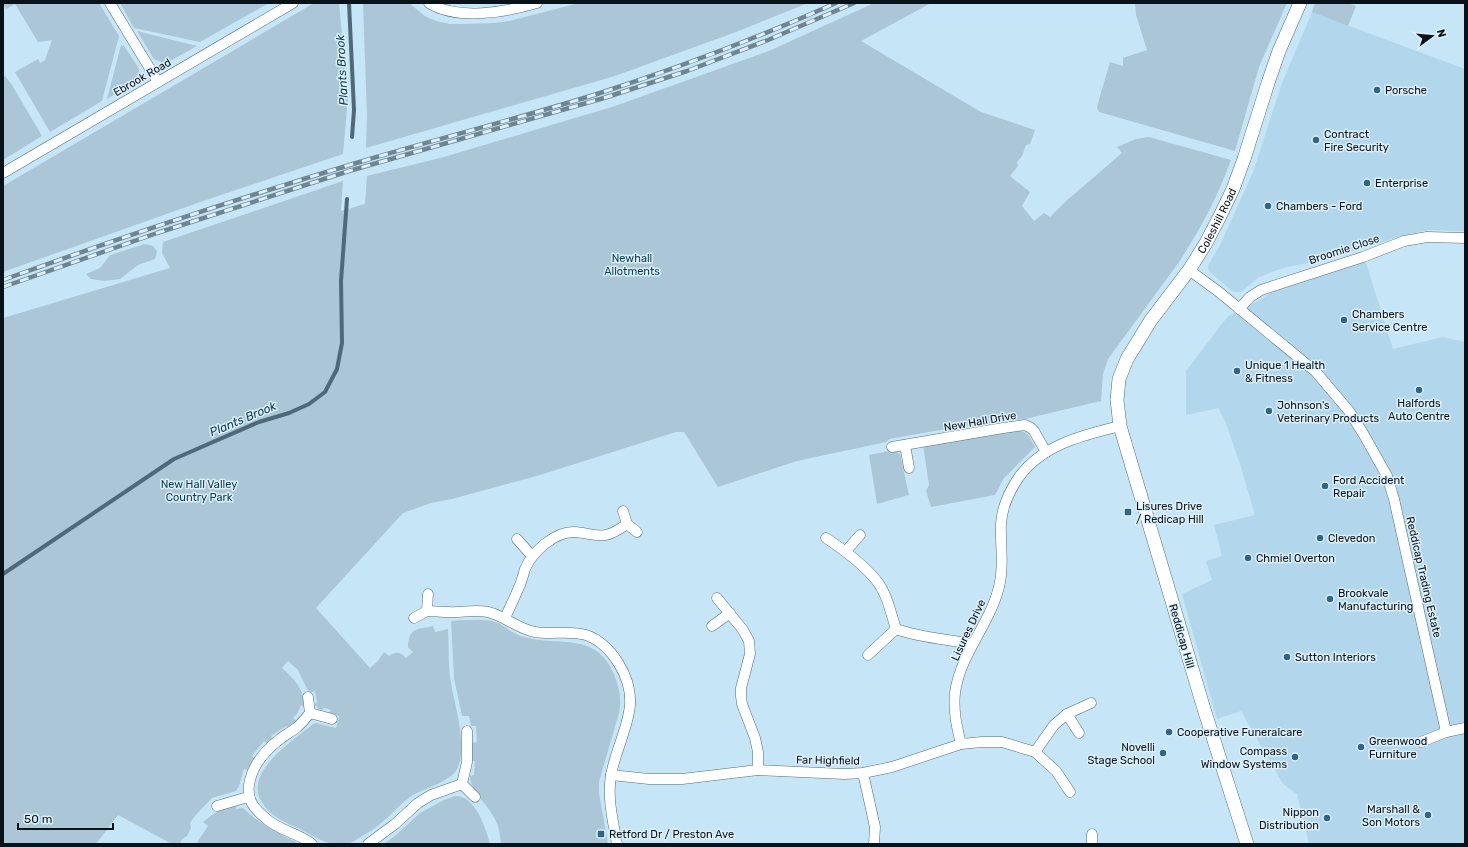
<svg xmlns="http://www.w3.org/2000/svg" width="1468" height="847" viewBox="0 0 1468 847" font-family="Rubik,sans-serif">
<rect width="100%" height="100%" fill="#c6e5f7"/>
<g fill="#b2d7ed">
<polygon points="1312,12 1465,69 1465,231 1428,230 1406,235 1319,261 1287,267 1272,272 1258,278 1241,292 1233,292 1209,271 1208,266 1221,243 1253,172 1282,83"/>
<polygon points="1365,260 1393,349 1443,337 1465,342 1465,844 1309,844 1297,794 1283,784 1241,711 1217,719 1182,594 1212,580 1206,561 1222,556 1214,525 1255,515 1240,464 1225,421 1218,408 1186,415 1186,371 1228,316 1258,301 1272,292"/>
</g>
<g fill="#abc7d7">
<polygon points="3,3 99,3 119,36 102,101 50,132 15,72 38,59 40,63 45,60 52,40 38,42 15,4 6,9"/>
<polygon points="120,3 269,3 200,42 134,28"/>
<polygon points="314,3 339,3 348,97 343,154 206,200 3,272 3,186"/>
<polygon points="363,3 409,3 425,16 436,21 450,24 464,24 495,23 509,21 579,3 808,3 736,32 615,76 366,148 367,116"/>
<path d="M 874,3 L 931,3 L 861,41 L 981,112 L 1035,130 L 1030,144 L 1026,145 L 1022,156 L 1017,162 L 1018,166 L 1010,176 L 1030,192 L 1022,206 L 1034,221 L 1044,213 L 1050,217 L 1065,202 L 1122,153 L 1117,147 L 1136,139 L 1149,137 L 1231,160 C 1218,196 1200,230 1179,262 L 1108,359 L 1103,374 L 1101,401 L 1025,419 L 963,426 L 889,439 L 886,442 L 797,461 L 718,487 L 684,432 L 676,432 L 540,475 L 452,499 L 431,503 L 403,513 L 316,608 L 370,668 L 378,661 L 384,652 L 389,656 C 396,651 400,652 406,658 L 413,652 L 408,647 C 409,626 418,630 433,626 L 435,632 L 448,629 C 449,646 448,666 451,683 C 455,706 467,744 458,767 C 453,781 425,788 413,795 C 402,802 395,811 386,819 C 378,826 370,832 361,837 C 357,839 352,843 347,844 C 327,847 317,837 300,829 C 292,825 283,822 275,816 C 229,782 286,746 313,724 L 316,723 L 336,728 L 339,716 L 329,713 L 331,710 L 324,708 L 321,711 L 315,705 L 317,702 L 315,691 L 311,692 L 307,689 L 298,670 L 288,661 L 282,668 C 293,678 306,690 303,707 L 301,705 L 297,714 L 293,718 L 296,721 L 288,728 L 286,726 L 271,736 L 273,739 L 267,744 L 264,741 L 252,756 L 254,758 L 247,770 L 244,769 L 239,786 L 236,791 L 212,798 L 194,817 L 190,823 L 191,828 L 187,836 L 182,839 L 180,844 L 172,844 L 118,815 L 96,844 L 3,844 L 3,318 L 170,268 L 162,253 L 163,242 L 343,181 L 341,211 L 365,204 L 367,176 L 444,157 L 615,106 L 769,51 Z"/>
<polygon points="1135,3 1287,3 1259,67 1235,151 1099,112 1097,108 1098,103 1110,62 1123,66 1123,58 1147,50 1136,15"/>
<polygon points="1315,3 1347,3 1356,6 1348,26 1312,12"/>
<polygon points="137,31 197,46 170,61 163,63 154,59"/>
<polygon points="121,45 124,46 138,67 140,74 135,82 107,99"/>
<polygon points="5,76 12,85 42,136 3,160 3,78"/>
<polygon points="145,244 153,246 157,251 155,259 138,265 120,279 104,281 91,279 86,274 100,268 110,255"/>
<path d="M 1018,430 C 1028,432 1030,437 1035,447 L 1004,478 L 995,495 L 931,507 L 926,491 L 929,485 L 923,445 Z"/>
<polygon points="890,451 895,451 900,454 909,495 877,504 869,455"/>
<path d="M 461,620 C 474,620 488,618 500,624 C 508,629 515,635 524,637 C 559,647 596,631 614,674 C 619,687 622,699 619,713 L 599,782 L 599,793 L 608,844 L 501,844 C 500,833 498,823 492,814 C 485,802 470,790 470,776 L 474,775 L 475,761 L 472,761 L 472,743 L 477,742 L 476,726 L 471,726 L 469,716 L 462,716 L 454,678 L 451,621 Z"/>
<path d="M 455,796 C 475,795 486,828 490,844 L 384,844 L 396,835 L 420,813 L 444,800 Z"/>
<path d="M 237,804 L 236,809 L 243,808 C 259,824 280,834 300,844 L 196,844 L 208,826 L 203,822 C 215,812 222,808 237,804 Z"/>
</g>
<g fill="none" stroke-linecap="round" stroke-linejoin="round">
<g stroke="#4e6a79" stroke-width="4">
<polyline points="349,3 354,110 352,137"/>
<polyline points="3,574 174,459 259,422 289,413 309,404 325,392 337,369 342,343 341,281 347,199"/>
</g>
<g stroke="#516d7c" stroke-width="11">
<g id="minor">
<polyline points="110,3 158,82"/>
<path d="M 429,3 C 458,21 506,12 537,3"/>
<polyline points="3,173 293,3"/>
<polyline points="1189,270 1219,292 1316,372 1349,411 1364,435 1387,476 1394,499 1446,732"/>
<polyline points="1239,309 1250,297 1261,290 1363,257 1404,241 1427,237 1465,238"/>
<polyline points="905,445 909,468"/>
<polyline points="892,447 1003,428 1025,425 1031,428 1034,431 1046,452"/>
<polyline points="623,511 627,524 637,532"/>
<path d="M 826,538 C 844,550 863,564 876,580 C 887,593 891,614 896,629"/>
<polyline points="517,539 532,556"/>
<polyline points="846,551 860,535"/>
<polyline points="717,598 743,630 749,641 750,654 741,688 741,696 742,704 755,738 758,752 758,770"/>
<path d="M 427,611 C 434,611 441,612 448,612 C 462,613 474,609 488,612 C 505,616 518,629 535,632 C 551,635 570,630 586,635 C 612,644 632,678 630,705 C 628,728 615,752 611,775 C 607,798 613,821 617,844"/>
<polyline points="414,618 427,611 428,594"/>
<path d="M 505,618 C 510,607 515,597 519,587 C 522,581 523,575 525,569 C 532,552 555,531 575,532 C 602,535 603,541 627,524"/>
<polyline points="712,626 730,613"/>
<path d="M 868,655 L 896,629 C 921,638 947,639 973,644"/>
<polyline points="308,697 310,713 332,719"/>
<path d="M 310,713 C 306,718 301,724 296,728 C 291,732 285,735 280,739 C 267,749 254,763 250,780 C 245,800 254,809 269,821 C 282,831 300,834 312,844"/>
<polyline points="1067,714 1079,733"/>
<polyline points="467,731 467,762 462,784 475,797"/>
<polyline points="1421,742 1446,732 1465,728"/>
<path d="M 961,744 C 957,728 953,711 955,693 C 960,653 993,621 1000,582 C 1004,562 1000,543 1001,524 C 1002,507 1010,490 1019,477 C 1043,444 1084,435 1120,426"/>
<polyline points="1035,752 1054,725 1067,714 1091,703"/>
<polyline points="863,773 875,827 874,844"/>
<polyline points="611,775 649,779 682,779 758,770 844,774 863,773 892,767 961,744 982,742 1002,742 1035,752 1056,771 1070,792"/>
<polyline points="217,806 248,797"/>
<polyline points="1092,834 1092,844"/>
<polyline points="368,844 395,824 418,803 431,795 462,784"/>
</g>
</g>
<g stroke="#516d7c" stroke-width="14">
<g id="tertiary">
<path id="s1" d="M 1247,844 L 1204,709 L 1120,426 L 1117,400 L 1119,379 L 1127,359 L 1151,320 L 1189,270 L 1206,243 L 1220,216 L 1233,189 L 1244,159 L 1268,83 L 1279,51 L 1300,3"/>
</g>
</g>
<use href="#minor" stroke="#fff" stroke-width="10"/>
<use href="#tertiary" stroke="#fff" stroke-width="13"/>
<g stroke="#708592" stroke-width="4.5">
<g id="rail">
<path d="M 3,280 C 122,237 242,197 363,161 C 441,138 520,118 597,94 C 678,68 758,38 836,3"/>
<polyline points="3,287 157,233 349,171 604,98 687,71 768,40 854,3"/>
</g>
</g>
<use href="#rail" stroke="#ddf0fb" stroke-width="3" stroke-dasharray="9" stroke-linecap="butt"/>
</g>
<g fill="#316682" stroke="#ddf0fb" stroke-width="1.5">
<circle cx="1377" cy="90" r="4"/>
<circle cx="1316" cy="140" r="4"/>
<circle cx="1367" cy="183" r="4"/>
<circle cx="1268" cy="206" r="4"/>
<circle cx="1344" cy="320" r="4"/>
<circle cx="1237" cy="371" r="4"/>
<circle cx="1419" cy="390" r="4"/>
<circle cx="1269" cy="411" r="4"/>
<circle cx="1325" cy="486" r="4"/>
<rect x="1124" y="508" width="8" height="8" rx="2"/>
<circle cx="1320" cy="538" r="4"/>
<circle cx="1248" cy="558" r="4"/>
<circle cx="1330" cy="599" r="4"/>
<circle cx="1287" cy="657" r="4"/>
<circle cx="1169" cy="732" r="4"/>
<circle cx="1361" cy="747" r="4"/>
<circle cx="1163" cy="753" r="4"/>
<circle cx="1295" cy="757" r="4"/>
<circle cx="1428" cy="815" r="4"/>
<circle cx="1327" cy="818" r="4"/>
<rect x="597" y="830" width="8" height="8" rx="2"/>
</g>
<g text-anchor="middle" stroke-width="3" stroke-linejoin="round" paint-order="stroke">
<g font-size="11" fill="#081218" stroke="#ddf0fb">
<text transform="translate(142 77) rotate(-30)" y="4">Ebrook Road</text>
<text dy="4" stroke="none"><textPath href="#s1" startOffset="671">Coleshill Road</textPath></text>
<text transform="translate(1344 249) rotate(-18)" y="4">Broomie Close</text>
<text transform="translate(980 421) rotate(-10)" y="4">New Hall Drive</text>
<text transform="translate(1424 577) rotate(77)" y="4">Reddicap Trading Estate</text>
<text transform="translate(968 630) rotate(-65)" y="4">Lisures Drive</text>
<text transform="translate(1182 636) rotate(74)" y="4">Reddicap Hill</text>
<text transform="translate(828 760) rotate(1)" y="4">Far Highfield</text>
</g>
<g font-size="11" fill="#081218" stroke="#ddf0fb" text-anchor="start">
<text x="1385" y="94">Porsche</text>
<text x="1324" y="138">Contract<tspan x="1324" dy="13">Fire Security</tspan></text>
<text x="1375" y="187">Enterprise</text>
<text x="1276" y="210">Chambers - Ford</text>
<text x="1352" y="318">Chambers<tspan x="1352" dy="13">Service Centre</tspan></text>
<text x="1245" y="369">Unique 1 Health<tspan x="1245" dy="13">&amp; Fitness</tspan></text>
<text x="1419" y="407" text-anchor="middle">Halfords<tspan x="1419" dy="13">Auto Centre</tspan></text>
<text x="1277" y="409">Johnson's<tspan x="1277" dy="13">Veterinary Products</tspan></text>
<text x="1333" y="484">Ford Accident<tspan x="1333" dy="13">Repair</tspan></text>
<text x="1136" y="510">Lisures Drive<tspan x="1136" dy="13">/ Redicap Hill</tspan></text>
<text x="1328" y="542">Clevedon</text>
<text x="1256" y="562">Chmiel Overton</text>
<text x="1338" y="597">Brookvale<tspan x="1338" dy="13">Manufacturing</tspan></text>
<text x="1295" y="661">Sutton Interiors</text>
<text x="1177" y="736">Cooperative Funeralcare</text>
<text x="1369" y="745">Greenwood<tspan x="1369" dy="13">Furniture</tspan></text>
<text x="1155" y="751" text-anchor="end">Novelli<tspan x="1155" dy="13">Stage School</tspan></text>
<text x="1287" y="755" text-anchor="end">Compass<tspan x="1287" dy="13">Window Systems</tspan></text>
<text x="1420" y="813" text-anchor="end">Marshall &amp;<tspan x="1420" dy="13">Son Motors</tspan></text>
<text x="1319" y="816" text-anchor="end">Nippon<tspan x="1319" dy="13">Distribution</tspan></text>
<text x="609" y="838">Retford Dr / Preston Ave</text>
</g>
<g font-size="11" fill="#07394f" stroke="#ddf0fb">
<text x="632" y="262">Newhall<tspan x="632" dy="13">Allotments</tspan></text>
<text x="199" y="488">New Hall Valley<tspan x="199" dy="13">Country Park</tspan></text>
</g>
<g font-size="12" font-style="italic" fill="#0a3b51" stroke="#ddf0fb">
<text transform="translate(342 70) rotate(-93)" y="4">Plants Brook</text>
<text transform="translate(243 419) rotate(-23)" y="4">Plants Brook</text>
</g>
</g>
<rect width="1468" height="847" fill="none" stroke="#081218" stroke-width="8"/>
<g transform="translate(1432 36) rotate(74)" stroke="#ddf0fb" stroke-width="3" paint-order="stroke">
<path d="M0-3L7 15L0 10L-7 15Z" fill="#081218"/>
<text y="-6" font-size="11" font-weight="bold" text-anchor="middle" fill="#081218">N</text>
</g>
<path d="M18 823v6h95v-6" fill="none" stroke="#081218" stroke-width="2"/>
<text x="24" y="823" font-size="12" fill="#081218" stroke="#ddf0fb" stroke-width="3" paint-order="stroke">50 m</text>
</svg>
